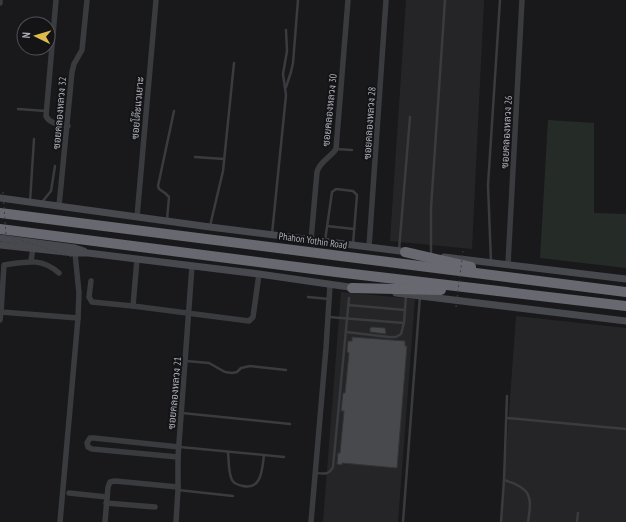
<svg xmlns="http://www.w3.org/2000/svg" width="626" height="522" viewBox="0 0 626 522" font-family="'PT Sans Narrow',Sarabun,sans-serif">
<rect width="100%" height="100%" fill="#19191b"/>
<g fill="#252528">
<polygon points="406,0 484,0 472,249 390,241"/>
<polygon points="341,292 415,299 398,522 323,522"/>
<polygon points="516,316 626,328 626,522 501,522"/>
</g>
<polygon fill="#252c27" points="548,120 594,123 594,213 626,214 626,268 540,258"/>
<g fill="#48494d" stroke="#333336">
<polygon points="372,327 385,328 386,334 370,332 370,328"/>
<polygon points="352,337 405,341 405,346 407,346 397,468 342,463 342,465 337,464 338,453 340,453 344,411 341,411 343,393 345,393 349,353 347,352 348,341 352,341"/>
</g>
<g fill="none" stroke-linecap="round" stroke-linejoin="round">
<g stroke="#3a3b3f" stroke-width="2.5">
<polyline points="286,87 291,72 293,63 298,0"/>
<polyline points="18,109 46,111"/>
<polyline points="336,149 352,150"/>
<polyline points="195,157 224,159"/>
<polyline points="30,202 34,139"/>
<polyline points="42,202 51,191 55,166"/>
<polyline points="167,220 169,197 165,193 159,189 158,186 174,111"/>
<polyline points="210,226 223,171 234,63"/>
<polyline points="327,226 354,229"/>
<polyline points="272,234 286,95 283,74 287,51 286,30"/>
<polyline points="325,241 332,192 336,189 353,191 357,195 353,244"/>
<polyline points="399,250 410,117"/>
<polyline points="431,255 431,208 445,0"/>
<polyline points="491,262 488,185 500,0"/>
<polyline points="308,297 329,299"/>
<polyline points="348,305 405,310"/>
<polyline points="329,317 404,323"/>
<polyline points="346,332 389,337 396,337 401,334 404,323 406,295"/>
<polyline points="186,361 209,363 225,372 232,373 237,372 241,368 250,366 286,370"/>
<path d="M 507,396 L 504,480 C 532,488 532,497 528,522"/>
<polyline points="182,413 290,424"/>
<polyline points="507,418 626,429"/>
<polyline points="180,447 284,457"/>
<path d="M 228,452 C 229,460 228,472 232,480 C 234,484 238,485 243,486 C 262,490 262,469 264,455"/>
<path d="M 316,473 C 324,474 329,475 333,467 L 349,298"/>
<polyline points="178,490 233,496"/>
<polyline points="403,522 420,296"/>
<polyline points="501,522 504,480"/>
<polyline points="577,522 578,513"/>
</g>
<g stroke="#3a3b3f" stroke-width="5.5">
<path d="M 56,0 L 46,116 C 50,124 59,124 68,126"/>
<polyline points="0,3 0,0"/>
<polyline points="59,206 72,72 74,64 82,50 87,0"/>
<polyline points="137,217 156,0"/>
<path d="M 311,240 L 317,172 C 320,161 330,158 336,149 L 348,0"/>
<polyline points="369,247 386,0"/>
<polyline points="137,259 133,306 249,321 253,317 259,274"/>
<polyline points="31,261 33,248"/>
<polyline points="508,264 522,0"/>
<polyline points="91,281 89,297 92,302 133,306"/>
<path d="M 1,312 L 4,265 C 26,262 41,257 59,273"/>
<polyline points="0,320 1,312 78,318"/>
<polyline points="178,457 92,449 88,447 87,443 90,438 94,438 179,447"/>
<polyline points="69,493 107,497"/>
<polyline points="106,503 155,507"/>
<polyline points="60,522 78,318 79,293 75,253"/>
<polyline points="105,522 108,487 110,482 115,481 178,487"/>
<polyline points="176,522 178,490 178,457 192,266"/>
<polyline points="311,522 326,348 330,285"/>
</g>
<g stroke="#48494f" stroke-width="7">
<polyline points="0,198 210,227 408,252"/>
<polyline points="0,238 75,248 84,251"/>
<polyline points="0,245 75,253 88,253 259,274 356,288"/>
<polyline points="444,257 626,279"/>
<polyline points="396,293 626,321"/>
</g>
<g stroke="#676870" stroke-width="10">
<polyline points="0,213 626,292"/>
<polyline points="0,229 336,272 626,306"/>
<polyline points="405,252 471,267"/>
<polyline points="352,288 441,290"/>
</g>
<g stroke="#404146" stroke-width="1" stroke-dasharray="2 3" stroke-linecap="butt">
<polyline points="3,192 6,235 75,258"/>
<polyline points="456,307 463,251"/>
</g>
</g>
<g text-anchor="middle" stroke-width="4" stroke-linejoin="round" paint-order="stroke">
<g font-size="10" fill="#adafb9" stroke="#141416">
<text transform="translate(137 108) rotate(-85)" y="4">ซอยโต๊ะแวเยาะ</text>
<text transform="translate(329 110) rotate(-84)" y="4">ซอยคลองหลวง 30</text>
<text transform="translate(59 113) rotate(-85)" y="4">ซอยคลองหลวง 32</text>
<text transform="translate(369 123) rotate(-86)" y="4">ซอยคลองหลวง 28</text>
<text transform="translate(506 132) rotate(-87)" y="4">ซอยคลองหลวง 26</text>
<text transform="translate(313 240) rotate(8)" y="4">Phahon Yothin Road</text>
<text transform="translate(174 393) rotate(-85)" y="4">ซอยคลองหลวง 21</text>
</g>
</g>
<g transform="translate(36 36) rotate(275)"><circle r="19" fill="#141416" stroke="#515257"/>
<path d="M0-3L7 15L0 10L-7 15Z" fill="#debb4d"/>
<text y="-6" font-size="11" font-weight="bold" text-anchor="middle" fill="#adafb9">N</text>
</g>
</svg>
